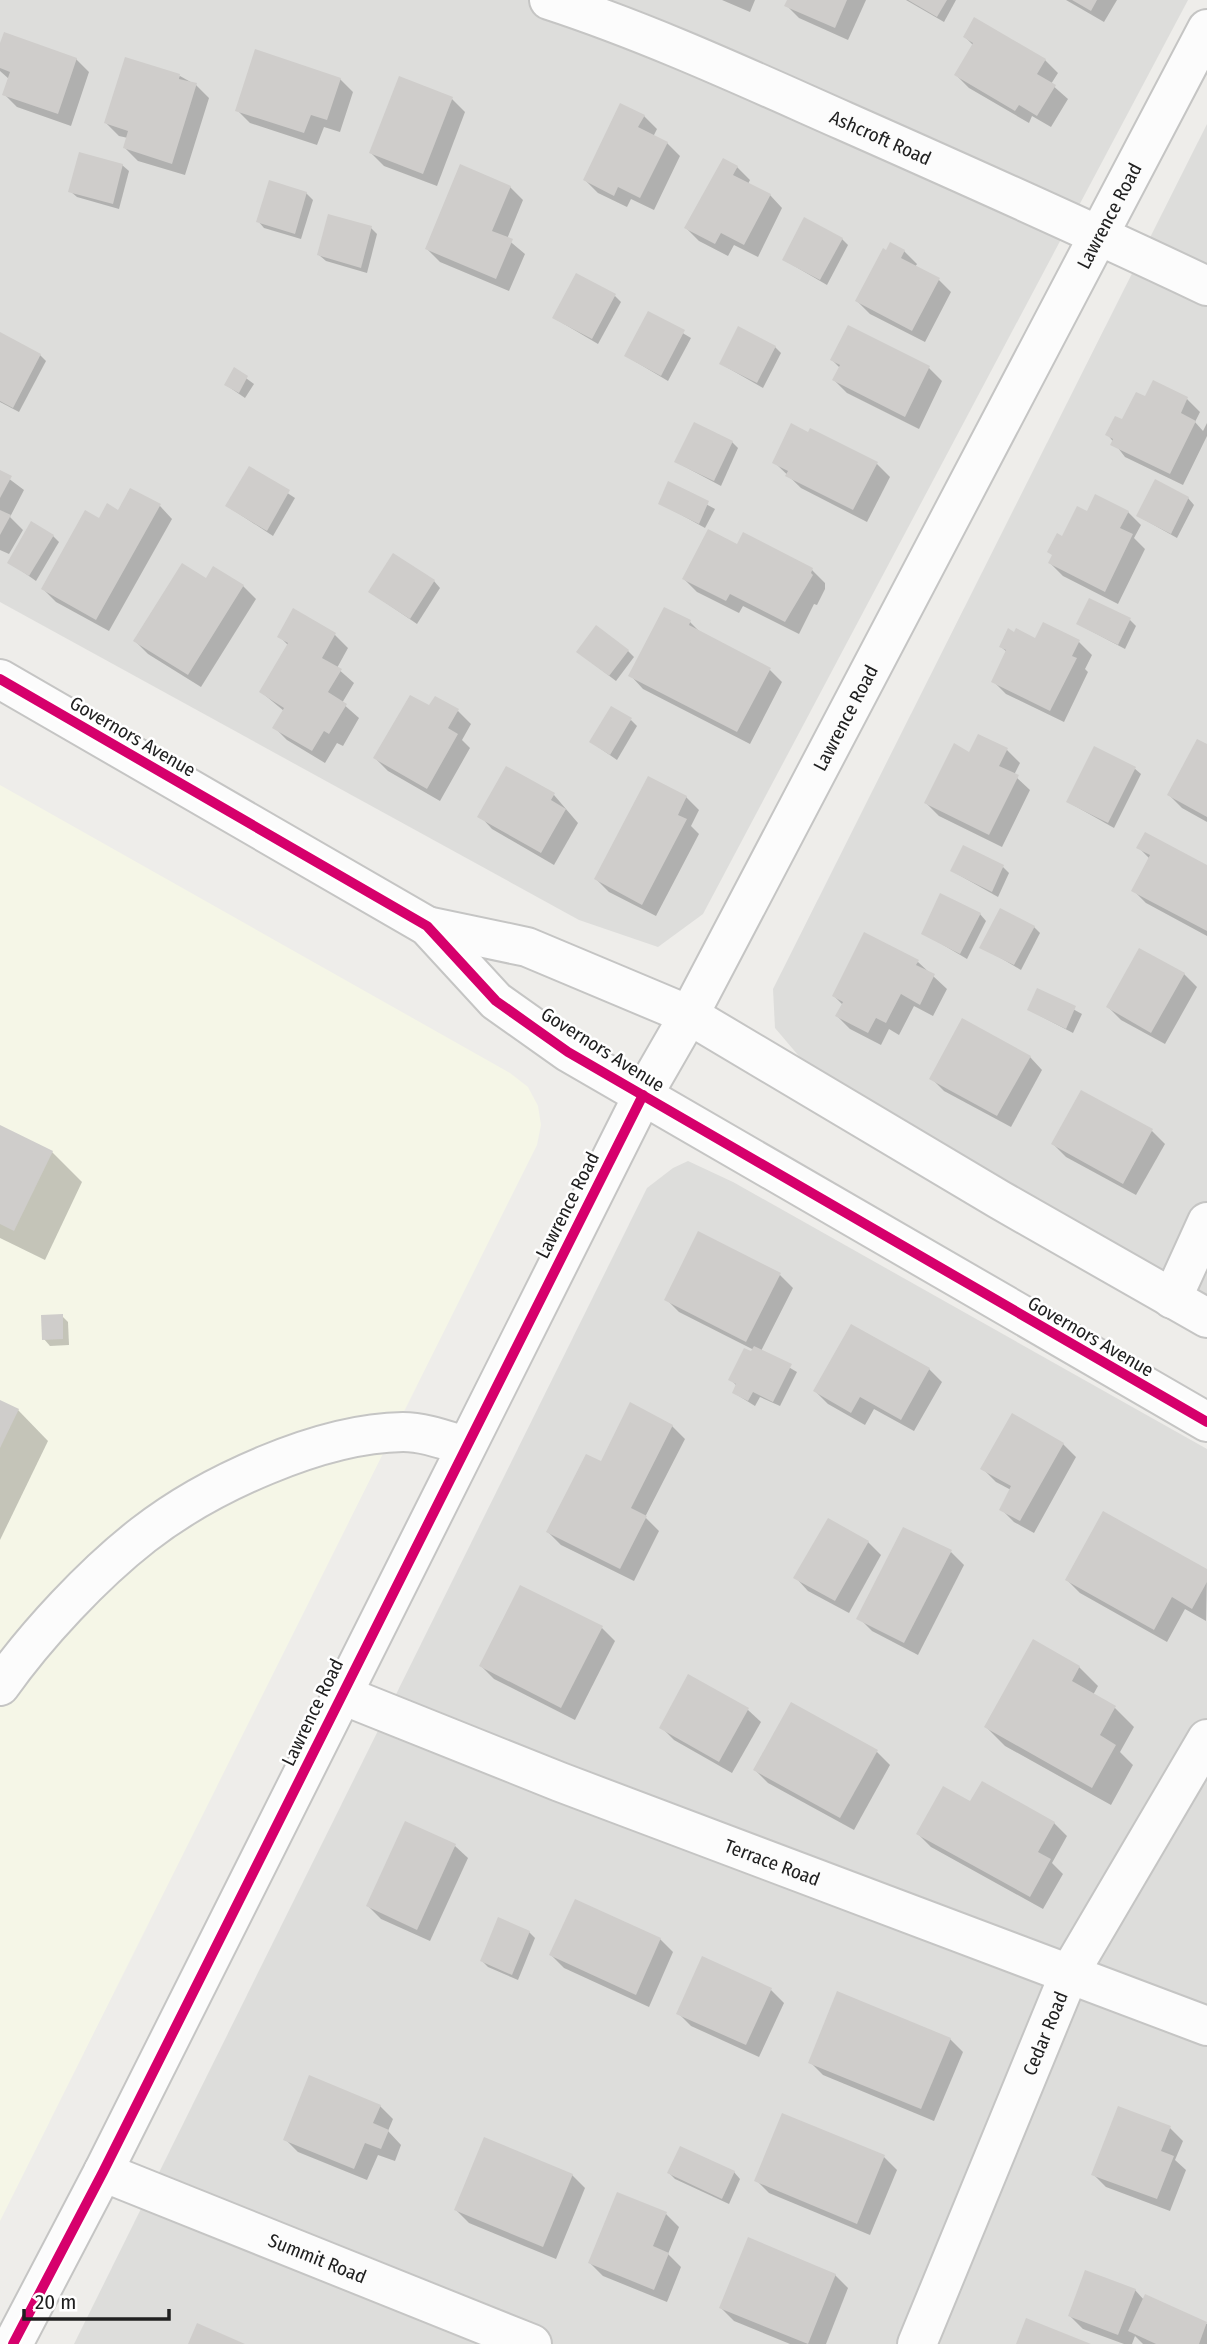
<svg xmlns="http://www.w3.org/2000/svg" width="1207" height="2344" viewBox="0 0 1207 2344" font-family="'Fira Sans Condensed',sans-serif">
<rect width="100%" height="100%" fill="#eeedea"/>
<g fill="#dddddb">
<polygon points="0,0 1188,0 703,914 658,947 579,920 0,602"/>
<polygon points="1207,124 1207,1299 815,1075 775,1028 773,989"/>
<polygon points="688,1161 733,1182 1207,1449 1207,2344 74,2344 647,1188 673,1168"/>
</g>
<polygon fill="#f5f6e7" points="0,785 510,1073 528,1087 538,1106 541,1125 537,1145 0,2221"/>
<g fill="#0003">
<polygon points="722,0 755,0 750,12"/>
<polygon points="789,0 866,0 848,40 799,18 786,5"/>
<polygon points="906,0 956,0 944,22"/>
<polygon points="1066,0 1117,0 1104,22"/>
<polygon points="965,37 1045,60 1058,73 1051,84 1068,99 1051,127 1032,116 1029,123 969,88 956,75 974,46"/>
<polygon points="0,48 76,59 89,72 71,126 17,107 4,94 9,79 0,71"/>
<polygon points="180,76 196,85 209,98 185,175 138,161 125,148 128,138 119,136 106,123"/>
<polygon points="340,79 353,92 340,132 324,127 317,145 250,123 237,110"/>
<polygon points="452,99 465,112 437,186 384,166 371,153"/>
<polygon points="644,116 657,129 653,137 667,143 680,156 654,210 631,199 627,207 598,193 585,180"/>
<polygon points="122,165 129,171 119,209 77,197 70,191"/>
<polygon points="737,167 750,180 748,184 770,195 782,208 758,257 734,245 728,256 699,241 686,228"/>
<polygon points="510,187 523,200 507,239 525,254 509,291 440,262 427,249"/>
<polygon points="306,193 313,200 301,239 264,228 258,221"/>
<polygon points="371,228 377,234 367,273 326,261 319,255"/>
<polygon points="842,239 848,245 827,285 784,260"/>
<polygon points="904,251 917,264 915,267 938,279 951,292 925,342 870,314 857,301"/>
<polygon points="615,296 621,302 598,344 554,318"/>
<polygon points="649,313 691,338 668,381 626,356"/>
<polygon points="849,327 929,368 942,381 919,429 847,393 834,380 840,368 832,360"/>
<polygon points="0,337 40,355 46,361 19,412 0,402"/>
<polygon points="775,347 781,353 763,388 721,364"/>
<polygon points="235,370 254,384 245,398 226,385"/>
<polygon points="1146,398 1187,399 1200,412 1195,422 1203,431 1207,423 1207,436 1183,485 1125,457 1108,435"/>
<polygon points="809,434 877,464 890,477 867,522 801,488 774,462"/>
<polygon points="732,442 738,448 721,486 676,462"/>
<polygon points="249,468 295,498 273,536 227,506"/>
<polygon points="0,472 24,490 10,517 23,530 9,554 0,550"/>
<polygon points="669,484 715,509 705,528 660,503"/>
<polygon points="1188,498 1194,505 1177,538 1138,516"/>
<polygon points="160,506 172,519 109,631 56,602 43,589 100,520 119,512"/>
<polygon points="1128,512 1141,525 1134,538 1145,549 1118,604 1063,576 1050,563 1063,538 1087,513"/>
<polygon points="53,536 59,542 36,581 9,562"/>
<polygon points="738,547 812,570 825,583 825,589 817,605 814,604 799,634 743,606 739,613 697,592 684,579"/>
<polygon points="207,581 243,586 256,599 201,687 148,654 135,641"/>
<polygon points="434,581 440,588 417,624 370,592"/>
<polygon points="294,611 335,635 348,648 337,668 354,683 342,703 359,718 343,746 337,743 325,763 287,740 274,727 284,711 261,692 288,645 279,636"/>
<polygon points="1130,620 1136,626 1125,649 1078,624"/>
<polygon points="690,622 702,634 769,669 782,682 750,744 643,689 631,676"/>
<polygon points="1036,640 1079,642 1092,655 1085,669 1088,672 1064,722 1006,694 993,681 1007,652 1001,647"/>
<polygon points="628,651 634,657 616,681 578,652"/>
<polygon points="458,711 471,724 462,740 470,748 440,801 388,771 375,758"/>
<polygon points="631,720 637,726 617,760 591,742"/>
<polygon points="1207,746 1207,822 1182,808 1169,795"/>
<polygon points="1007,750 1020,763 1014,775 1030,790 1002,847 939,816 926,803 970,754"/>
<polygon points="1134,768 1141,774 1114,828 1068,802"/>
<polygon points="554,795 578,823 554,865 492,829 480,816"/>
<polygon points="686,797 699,810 691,826 699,834 656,916 609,892 596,879"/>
<polygon points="1138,847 1207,867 1207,936 1146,903 1133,890 1150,859"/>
<polygon points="1003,867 1009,873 998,897 952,871"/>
<polygon points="980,914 986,921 967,959 923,933"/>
<polygon points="1034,927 1040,933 1021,970 982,947"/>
<polygon points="918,962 947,989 933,1016 914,1006 899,1035 889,1029 881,1045 850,1029 837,1016 843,1005 834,996"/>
<polygon points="1184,974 1197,987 1165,1044 1121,1020 1108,1007"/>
<polygon points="1038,990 1082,1014 1073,1033 1029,1010"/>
<polygon points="1030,1057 1042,1070 1011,1127 944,1091 931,1078"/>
<polygon points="0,1127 52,1152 82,1182 45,1260 0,1238"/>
<polygon points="1152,1131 1165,1144 1136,1195 1066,1157 1053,1144"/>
<polygon points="780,1275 793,1288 761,1351 797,1372 780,1406 760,1397 755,1406 734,1393 737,1386 730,1379 754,1350 679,1312 666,1299"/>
<polygon points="62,1316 68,1322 69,1345 50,1346 44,1339"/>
<polygon points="929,1369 942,1382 914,1431 874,1409 865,1425 828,1404 815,1391"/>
<polygon points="0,1402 18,1410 48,1441 0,1540"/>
<polygon points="672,1426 685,1439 645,1517 659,1531 634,1581 561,1545 548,1532 601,1463"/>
<polygon points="1063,1444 1076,1457 1034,1533 1014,1522 1001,1509 1011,1490 996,1482 983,1469"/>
<polygon points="868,1542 881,1555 849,1613 808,1591 796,1578"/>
<polygon points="951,1552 964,1565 918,1655 872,1631 859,1618"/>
<polygon points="1207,1571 1206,1621 1185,1609 1167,1642 1080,1593 1067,1580"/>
<polygon points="602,1628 615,1641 575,1720 494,1679 481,1666"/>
<polygon points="1079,1667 1098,1686 1093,1695 1115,1708 1134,1727 1120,1752 1133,1765 1111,1805 1005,1746 986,1727"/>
<polygon points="748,1710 761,1722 732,1773 674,1740 661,1727"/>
<polygon points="877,1752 890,1765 854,1830 768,1783 755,1770"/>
<polygon points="970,1804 1054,1823 1067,1836 1052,1863 1063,1874 1043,1909 931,1847 918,1834"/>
<polygon points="455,1846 468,1858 430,1941 381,1919 368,1906"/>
<polygon points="529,1932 535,1938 518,1980 488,1967 482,1961"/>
<polygon points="660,1939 673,1952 649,2007 564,1968 551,1955"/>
<polygon points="771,1990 784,2003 759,2057 691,2026 678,2013"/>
<polygon points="950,2039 963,2052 934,2121 823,2075 810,2062"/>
<polygon points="380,2106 393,2119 388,2131 401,2145 395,2161 378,2155 367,2180 298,2152 285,2139"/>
<polygon points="1170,2128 1183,2141 1175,2160 1186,2170 1170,2211 1106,2187 1093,2174"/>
<polygon points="884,2157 897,2170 870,2235 769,2193 756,2180"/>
<polygon points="734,2172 740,2179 729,2204 675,2179 669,2173"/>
<polygon points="572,2175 585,2188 556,2259 469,2223 456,2210"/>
<polygon points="666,2214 679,2227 668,2254 681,2267 667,2302 603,2276 590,2263"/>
<polygon points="835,2275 848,2288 826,2344 790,2344 734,2321 721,2308"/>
<polygon points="1135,2290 1144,2300 1146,2296 1207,2324 1207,2344 1143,2344 1135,2336 1132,2344 1124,2344 1083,2329 1070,2316"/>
</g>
<g fill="#cfcdcb">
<polygon points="787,0 847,0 835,28 784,6"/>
<polygon points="908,0 947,0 937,17"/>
<polygon points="1072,0 1097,0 1091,11"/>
<polygon points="974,17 1046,59 1037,74 1056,85 1037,116 1019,105 1015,111 954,75 973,43 963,37"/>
<polygon points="4,32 77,58 58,114 2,95 10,72 0,68 0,43"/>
<polygon points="255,49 341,78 327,120 311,115 304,133 235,111"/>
<polygon points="125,57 180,74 179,79 197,83 172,164 123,148 128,131 104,123"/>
<polygon points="399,76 453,97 423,174 369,153"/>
<polygon points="620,103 645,115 638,127 668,142 640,198 618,187 614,196 583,180"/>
<polygon points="79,152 123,164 113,204 68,192"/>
<polygon points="723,158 738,166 733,175 771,194 744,245 721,233 715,244 684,228"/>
<polygon points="460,164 511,186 492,231 513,239 496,279 425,249"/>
<polygon points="269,180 307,192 295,234 256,222"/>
<polygon points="328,214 372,226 361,268 317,255"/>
<polygon points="804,217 843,238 820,280 782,260"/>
<polygon points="890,242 905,250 901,258 940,278 912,331 855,301 883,248 886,250"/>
<polygon points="576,273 616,294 592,339 552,318"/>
<polygon points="648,311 685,330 661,376 624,356"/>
<polygon points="848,325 930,366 905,417 832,380 840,365 830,360"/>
<polygon points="738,326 776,346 757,383 719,364"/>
<polygon points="0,332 41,354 13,408 0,401"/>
<polygon points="234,367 248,376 239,393 224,385"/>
<polygon points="1153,380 1188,397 1181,413 1196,421 1170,474 1110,445 1113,439 1105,435 1115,416 1122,419 1136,392 1145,396"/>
<polygon points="694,422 733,441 714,481 674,462"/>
<polygon points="791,423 808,432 810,428 878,462 853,510 785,476 788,471 772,463"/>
<polygon points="249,466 290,490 267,531 225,506"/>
<polygon points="0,470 12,476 0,498"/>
<polygon points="1155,479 1189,497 1171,534 1136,516"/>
<polygon points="668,481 709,501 699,524 658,504"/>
<polygon points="130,488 161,504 96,620 41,589 85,510 99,518 107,503 118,510"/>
<polygon points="1095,494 1129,511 1120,528 1133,534 1105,592 1048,563 1052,555 1047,552 1057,533 1062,536 1077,506 1087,511"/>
<polygon points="0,510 11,515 0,535"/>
<polygon points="31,521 54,535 29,576 7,563"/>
<polygon points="708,529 737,544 743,532 813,568 811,573 813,575 785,622 730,594 726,601 682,579"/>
<polygon points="393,553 435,580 410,619 368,592"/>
<polygon points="182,563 206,578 213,566 244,585 188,675 133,641"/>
<polygon points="1089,598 1131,618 1118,645 1076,624"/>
<polygon points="664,607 691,620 689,625 771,668 737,732 628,676"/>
<polygon points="293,608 336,633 322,658 342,669 328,692 347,704 329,734 324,731 312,751 272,728 284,708 259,692 288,643 277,637"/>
<polygon points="1043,622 1080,640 1072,656 1077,658 1050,711 991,682 1006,650 999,647 1008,628 1014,632 1016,628 1035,638"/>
<polygon points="596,625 629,650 609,676 576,652"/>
<polygon points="410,695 429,705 435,696 459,709 448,728 458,734 427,789 373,758"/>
<polygon points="611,706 632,718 610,755 589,742"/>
<polygon points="978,734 1008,748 999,766 1019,775 989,835 924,803 954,743 969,752"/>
<polygon points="1197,739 1207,744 1207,817 1167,795"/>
<polygon points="1094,746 1136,767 1108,823 1066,802"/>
<polygon points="506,766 555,793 551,800 566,809 541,853 477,817"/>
<polygon points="648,776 687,796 678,815 687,819 642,905 594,879"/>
<polygon points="1145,832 1207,865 1207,931 1131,891 1150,855 1136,848"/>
<polygon points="963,845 1004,865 992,892 950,871"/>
<polygon points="940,893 981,913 960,954 921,934"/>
<polygon points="1000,908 1035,926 1014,965 979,948"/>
<polygon points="864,932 919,960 916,965 935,974 920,1005 901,994 886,1023 876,1018 868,1033 835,1016 843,1002 832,996"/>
<polygon points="1139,948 1185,973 1151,1033 1106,1007"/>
<polygon points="1037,988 1076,1006 1066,1029 1027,1010"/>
<polygon points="962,1018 1031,1056 997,1116 929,1079"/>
<polygon points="1081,1090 1153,1129 1123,1184 1051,1144"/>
<polygon points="0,1125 53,1151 14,1231 0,1224"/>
<polygon points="698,1231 781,1273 746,1342 664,1300"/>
<polygon points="63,1314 63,1339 42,1340 41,1315"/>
<polygon points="851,1324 930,1368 901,1420 860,1397 851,1413 813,1391"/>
<polygon points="754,1346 792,1364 773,1402 753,1392 748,1401 732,1393 736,1384 728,1380 744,1348 751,1351"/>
<polygon points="0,1400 19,1409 0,1448"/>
<polygon points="630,1402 673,1425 631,1508 647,1516 620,1569 546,1532 586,1454 601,1461"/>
<polygon points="1012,1413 1064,1443 1020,1521 999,1510 1011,1486 980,1469"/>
<polygon points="1103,1511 1207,1569 1207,1582 1192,1609 1172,1597 1154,1630 1065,1580"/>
<polygon points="828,1518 869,1541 835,1601 793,1578"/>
<polygon points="903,1527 952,1550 904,1643 856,1619"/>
<polygon points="520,1585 603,1626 561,1708 479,1666"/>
<polygon points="1033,1639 1080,1666 1072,1681 1116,1706 1100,1735 1116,1745 1092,1788 984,1727"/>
<polygon points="688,1674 749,1708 719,1762 659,1728"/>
<polygon points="791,1702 878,1750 840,1818 753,1770"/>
<polygon points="982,1781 1055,1822 1038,1852 1051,1859 1030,1897 916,1834 943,1786 970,1801"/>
<polygon points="405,1821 456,1844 417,1930 366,1906"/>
<polygon points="575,1899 661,1938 636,1995 549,1955"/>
<polygon points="498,1917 530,1931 512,1975 480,1961"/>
<polygon points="702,1956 772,1988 746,2045 676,2014"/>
<polygon points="837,1991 951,2038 921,2109 808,2063"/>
<polygon points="309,2075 381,2105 373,2123 389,2130 381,2149 365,2143 354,2169 283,2140"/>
<polygon points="1118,2106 1171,2126 1161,2151 1174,2156 1157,2199 1091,2175"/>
<polygon points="782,2113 885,2155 857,2224 754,2181"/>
<polygon points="484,2137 573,2174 543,2247 454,2210"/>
<polygon points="680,2146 735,2171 722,2199 667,2173"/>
<polygon points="617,2192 667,2212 653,2246 669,2253 654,2290 588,2263"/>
<polygon points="748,2237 836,2274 808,2344 719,2308"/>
<polygon points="1085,2270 1136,2289 1118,2335 1068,2316"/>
<polygon points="1145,2294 1207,2322 1199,2344 1156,2344 1128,2331"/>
<polygon points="1026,2318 1091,2344 1016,2344"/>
<polygon points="197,2323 245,2344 188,2344"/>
</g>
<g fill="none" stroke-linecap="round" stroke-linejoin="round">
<g stroke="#c5c5c4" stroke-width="42">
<g id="minor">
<path id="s1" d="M 549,0 C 650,33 747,78 844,121 C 966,175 1087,229 1207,286"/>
<polyline points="0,679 427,926 496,1001 568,1052 1207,1422"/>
<polyline points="427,926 527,947 689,1015 1000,1200 1207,1318"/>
<polyline points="1172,1299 1207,1222"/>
<path d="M 0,1686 C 36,1635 93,1574 143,1535 C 207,1485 320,1433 403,1432 C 424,1432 445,1440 465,1446"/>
<path id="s2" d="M 340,1694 L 560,1782 L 1207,2026"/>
<path id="s3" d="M 103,2172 L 532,2344"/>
<path id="s4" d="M 13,2344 L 103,2172 L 643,1095 L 689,1015 L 1207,29"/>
<path id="s5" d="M 917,2344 L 1070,1972 L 1207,1739"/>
</g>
</g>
<use href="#minor" stroke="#fcfcfc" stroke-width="38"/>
<g stroke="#fff" stroke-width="15">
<g id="cycleway">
<polyline points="0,679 427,926 496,1001 568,1052 1207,1422"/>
<polyline points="13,2344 103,2172 643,1095"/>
</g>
</g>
<use href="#cycleway" stroke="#d6006c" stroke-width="10"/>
</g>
<g text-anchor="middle" stroke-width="5" stroke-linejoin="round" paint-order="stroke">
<g font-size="19" fill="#202020" stroke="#fff">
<text dy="7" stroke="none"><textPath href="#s1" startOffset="359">Ashcroft Road</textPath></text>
<text dy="7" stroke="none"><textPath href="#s4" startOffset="2394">Lawrence Road</textPath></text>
<text dy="7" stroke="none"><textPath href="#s4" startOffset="1827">Lawrence Road</textPath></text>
<text transform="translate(133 736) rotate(30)" y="7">Governors Avenue</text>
<text transform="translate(603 1049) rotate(32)" y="7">Governors Avenue</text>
<text transform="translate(567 1205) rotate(-63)" y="7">Lawrence Road</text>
<text transform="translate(1091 1336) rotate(30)" y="7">Governors Avenue</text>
<text transform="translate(312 1712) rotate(-64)" y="7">Lawrence Road</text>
<text dy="7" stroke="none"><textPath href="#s2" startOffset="464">Terrace Road</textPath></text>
<text dy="7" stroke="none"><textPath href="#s5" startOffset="336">Cedar Road</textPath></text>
<text dy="7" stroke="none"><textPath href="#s3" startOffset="231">Summit Road</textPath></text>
</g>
</g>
<path d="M24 2309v10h145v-10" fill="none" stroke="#202020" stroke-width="3.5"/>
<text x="35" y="2309" font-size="21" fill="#202020" stroke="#ffffff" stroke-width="5" paint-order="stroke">20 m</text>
</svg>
